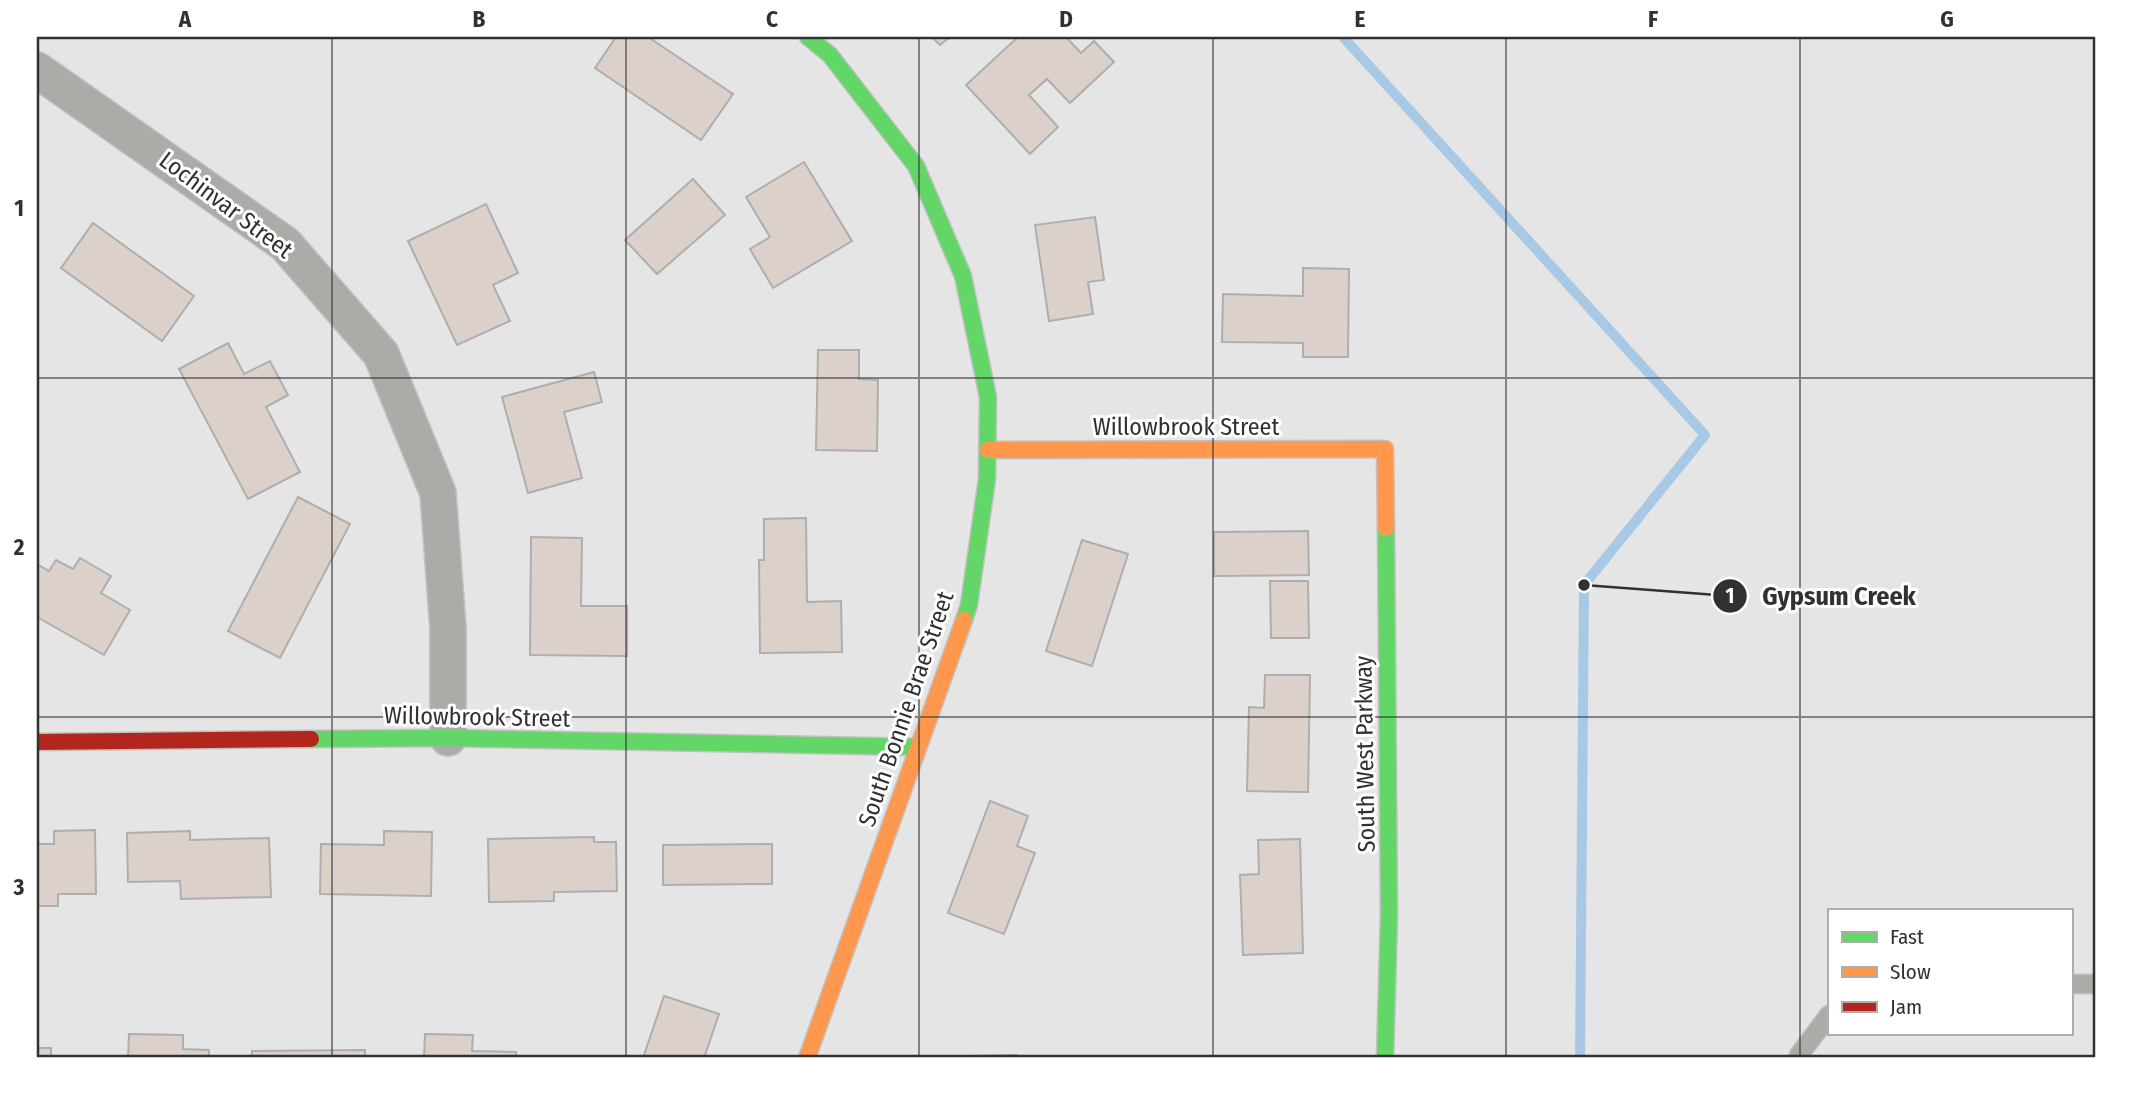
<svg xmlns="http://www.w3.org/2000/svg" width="2132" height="1095" viewBox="0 0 2132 1095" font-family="'Fira Sans Condensed',sans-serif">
<rect width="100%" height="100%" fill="#e5e5e5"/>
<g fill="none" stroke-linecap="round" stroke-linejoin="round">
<polyline stroke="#a8c9e6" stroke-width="10" points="1343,37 1705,435 1584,585 1580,1058"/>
</g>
<g fill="#dbd1ca" stroke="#aeaeae" stroke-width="2">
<polygon points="616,37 648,37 733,94 701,140 595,68"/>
<polygon points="932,37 950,37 940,45"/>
<polygon points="1018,37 1066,37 1081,53 1094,41 1114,62 1070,103 1047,79 1029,95 1058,127 1030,154 966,85"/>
<polygon points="804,162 852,241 773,288 750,249 770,237 746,197"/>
<polygon points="693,179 725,215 657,274 625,240"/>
<polygon points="486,204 518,273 493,285 510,321 457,345 408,241"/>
<polygon points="1095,217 1104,280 1088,282 1093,314 1049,321 1035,225"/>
<polygon points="93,223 194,296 162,341 61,268"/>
<polygon points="1303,268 1349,269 1348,357 1303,357 1303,343 1222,342 1223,294 1303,296"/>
<polygon points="228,343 244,374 270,361 288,395 266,407 300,472 248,499 179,369"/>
<polygon points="818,350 859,350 859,379 878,380 877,451 816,450"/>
<polygon points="594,372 602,402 564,412 582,478 528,493 502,397"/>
<polygon points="298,497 350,524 280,658 228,631"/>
<polygon points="806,518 807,602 841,601 842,652 760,653 759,560 764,560 764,519"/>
<polygon points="1308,531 1309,575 1214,576 1214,532"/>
<polygon points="531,537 582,538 581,606 627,606 627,656 530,655"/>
<polygon points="1082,540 1128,554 1092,666 1046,651"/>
<polygon points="80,558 111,576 101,593 130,610 104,655 37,617 37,564 49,571 56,560 73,569"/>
<polygon points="1270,581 1308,581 1309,638 1271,638"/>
<polygon points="1265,675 1310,675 1308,792 1247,791 1249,707 1264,708"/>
<polygon points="990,801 1028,816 1017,846 1035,853 1004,934 948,913"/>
<polygon points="95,830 96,894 58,894 58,906 37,906 37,844 54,844 54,831"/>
<polygon points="190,831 190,840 269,838 271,897 181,899 180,881 128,882 127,833"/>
<polygon points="384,831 432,832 431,896 320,894 321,844 384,845"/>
<polygon points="594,837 594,842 616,842 617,891 554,892 554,901 489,902 488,839"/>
<polygon points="1300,839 1303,953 1243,955 1240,875 1259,874 1258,840"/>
<polygon points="772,844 772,884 663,885 663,845"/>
<polygon points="664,996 719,1014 704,1058 643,1058"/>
<polygon points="129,1034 183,1035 183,1049 209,1050 209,1058 128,1058"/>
<polygon points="425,1034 473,1035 472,1051 516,1052 516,1058 424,1058"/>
<rect x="37" y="1048" width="14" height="10"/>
<polygon points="365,1050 365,1058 252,1058 252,1051"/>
<polygon points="1017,1055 1017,1058 920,1057"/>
</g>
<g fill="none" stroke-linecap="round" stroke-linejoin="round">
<g stroke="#c1c1c1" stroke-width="21">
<g id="lane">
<polyline points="2071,984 2095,984"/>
<polyline points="1799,1058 1799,1055 1829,1015"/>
</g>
</g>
<g stroke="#c1c1c1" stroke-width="38">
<polyline id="street" points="37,70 285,244 381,354 438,493 448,629 448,738"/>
</g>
<g stroke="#c1c1c1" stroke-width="19">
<g id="fast">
<polyline points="808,37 830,55 916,166 963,276 988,397 987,479 969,605 964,620"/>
<polyline points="311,739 448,738 918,747"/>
<polyline points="1385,1058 1389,915 1386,528"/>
</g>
</g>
<g stroke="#c1c1c1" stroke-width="19">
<g id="slow">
<polyline points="988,450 1385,449 1386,528"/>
<polyline points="807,1058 964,620"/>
</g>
</g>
<g stroke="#c1c1c1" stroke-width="19">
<polyline id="jam" points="37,742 311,739"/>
</g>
<use href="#lane" stroke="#abaca7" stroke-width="18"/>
<use href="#street" stroke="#abaca7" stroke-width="35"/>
<use href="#fast" stroke="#63d668" stroke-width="16"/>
<use href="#slow" stroke="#ff974d" stroke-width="16"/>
<use href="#jam" stroke="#b3261e" stroke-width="16"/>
</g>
<path fill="none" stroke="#313132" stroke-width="2" stroke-opacity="0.55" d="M 332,37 L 332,1058M 626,37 L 626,1058M 919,37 L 919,1058M 1213,37 L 1213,1058M 1506,37 L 1506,1058M 1800,37 L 1800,1058M 37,378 L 2095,378M 37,717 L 2095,717"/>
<g text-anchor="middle" stroke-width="6" stroke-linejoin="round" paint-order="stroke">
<g font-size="24" fill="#313132" stroke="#fff">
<text transform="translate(226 205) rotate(37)" y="8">Lochinvar Street</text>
<text x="1186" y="435">Willowbrook Street</text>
<text transform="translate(906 709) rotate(-71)" y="8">South Bonnie Brae Street</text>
<text transform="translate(477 717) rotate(1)" y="8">Willowbrook Street</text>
<text transform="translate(1365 754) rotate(-91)" y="8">South West Parkway</text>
</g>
</g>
<path fill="none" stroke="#313132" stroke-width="2.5" d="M1584 585L1730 596"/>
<g fill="#313132" stroke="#fff" stroke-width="2.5">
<circle cx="1584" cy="585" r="7"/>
<circle cx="1730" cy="596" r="18"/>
</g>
<g font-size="21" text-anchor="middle" font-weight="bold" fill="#fff">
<text x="1730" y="603">1</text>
</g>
<g font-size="26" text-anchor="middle" font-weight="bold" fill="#313132" stroke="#fff" stroke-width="6" stroke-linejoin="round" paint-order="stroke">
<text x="1839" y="605">Gypsum Creek</text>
</g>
<rect width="2132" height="1095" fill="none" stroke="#ffffff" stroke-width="77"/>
<rect x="1828" y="909" width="245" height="126" fill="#ffffff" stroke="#adadad" stroke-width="2"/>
<rect x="1842" y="932" width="35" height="10" fill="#63d668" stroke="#adadad" stroke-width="2"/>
<text x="1890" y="944" font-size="21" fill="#313132">Fast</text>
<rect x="1842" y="967" width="35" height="10" fill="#ff974d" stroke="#adadad" stroke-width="2"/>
<text x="1890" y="979" font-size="21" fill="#313132">Slow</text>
<rect x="1842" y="1002" width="35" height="10" fill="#b3261e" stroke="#adadad" stroke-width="2"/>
<text x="1890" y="1014" font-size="21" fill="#313132">Jam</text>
<rect x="38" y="38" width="2056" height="1018" fill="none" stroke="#313132" stroke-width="2.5"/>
<g font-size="23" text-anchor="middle" font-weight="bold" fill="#313132">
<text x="185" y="27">A</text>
<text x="479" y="27">B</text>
<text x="772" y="27">C</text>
<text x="1066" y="27">D</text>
<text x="1360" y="27">E</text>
<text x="1653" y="27">F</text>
<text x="1947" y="27">G</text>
<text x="19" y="216">1</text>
<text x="19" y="555">2</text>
<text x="19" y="895">3</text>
</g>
</svg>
